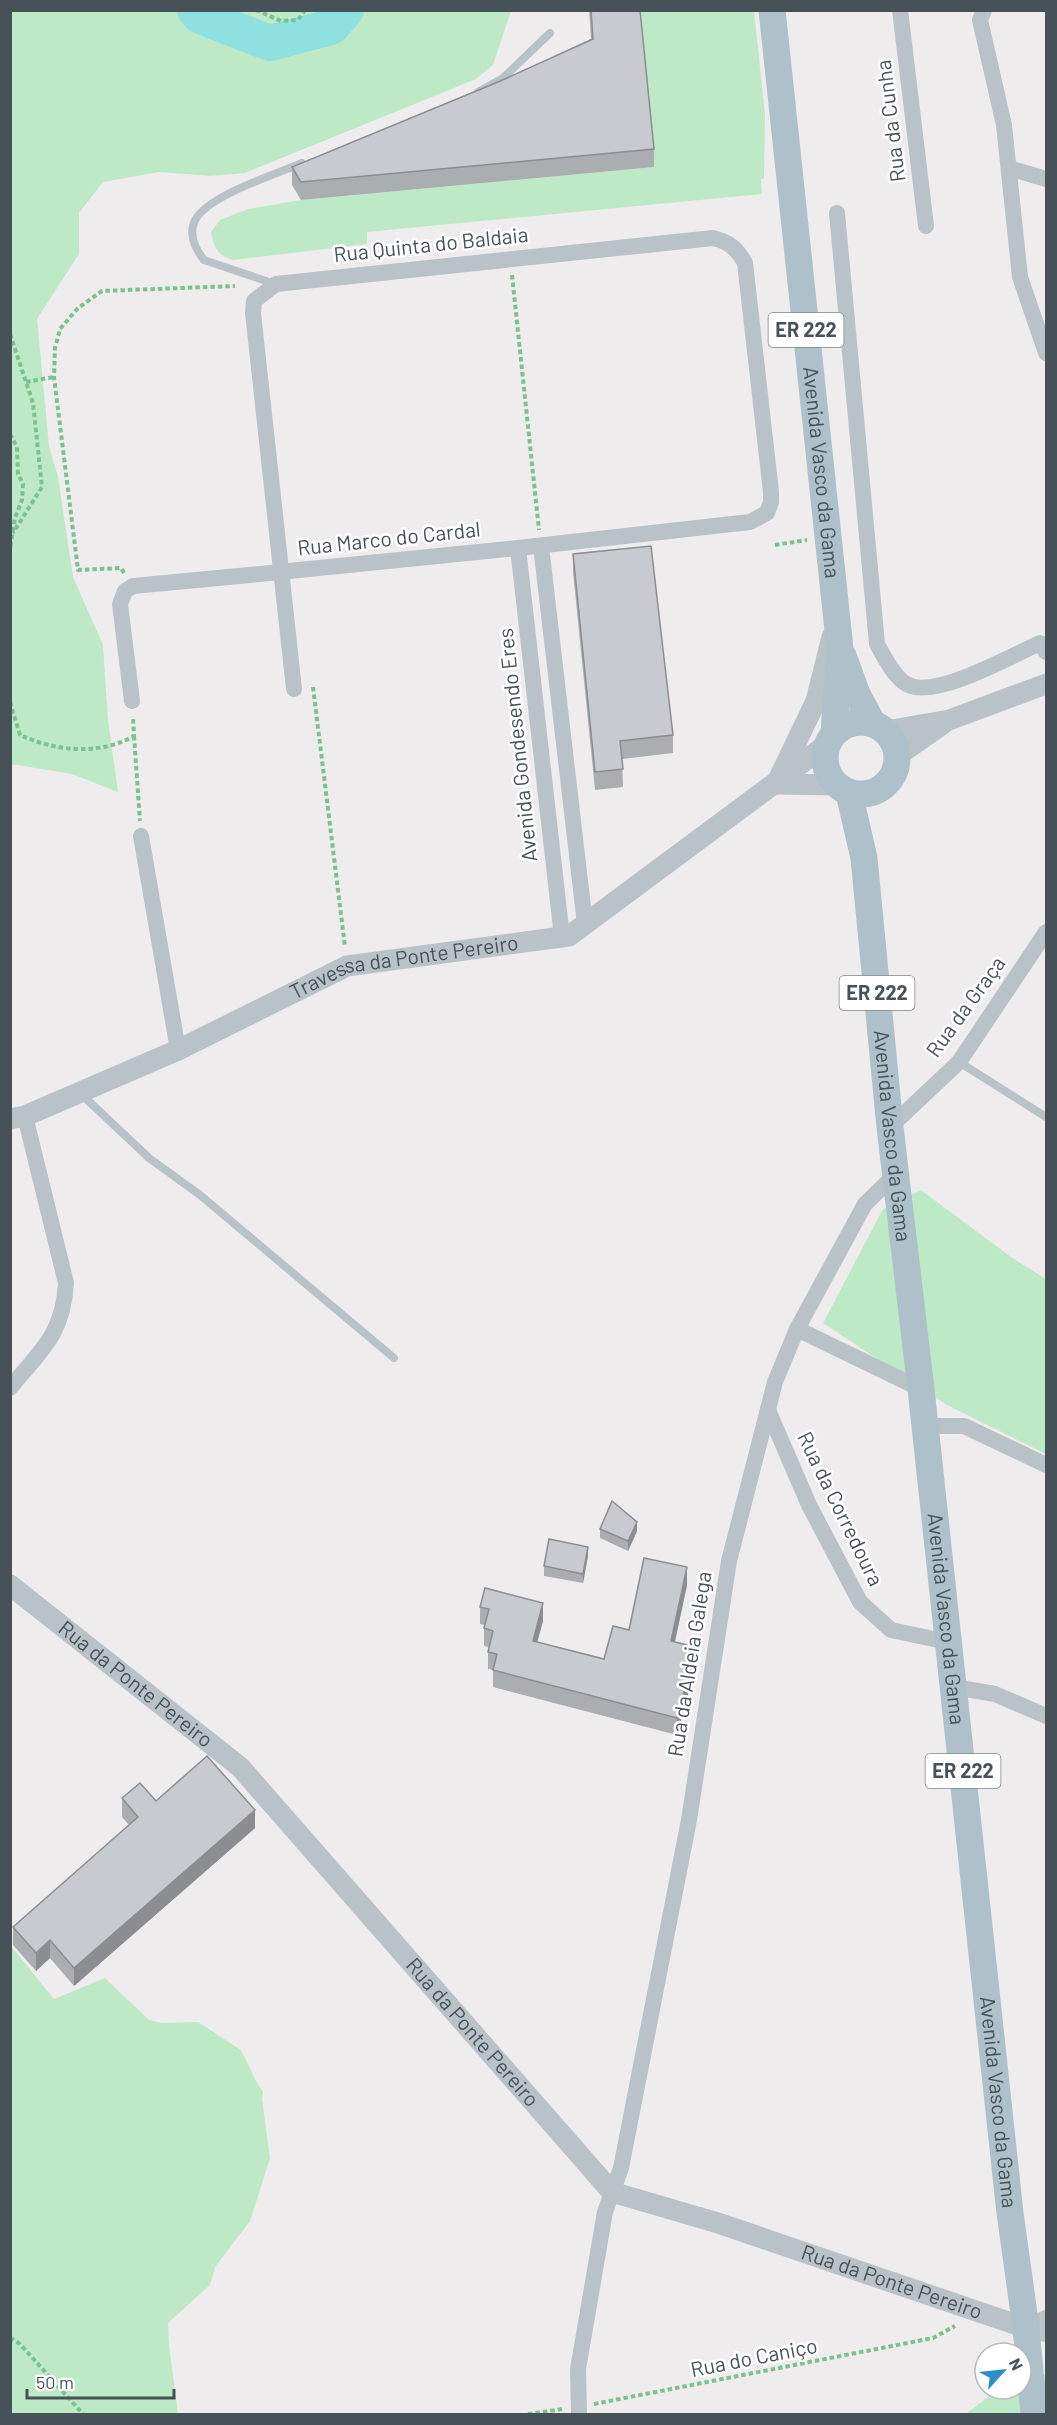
<svg xmlns="http://www.w3.org/2000/svg" width="1057" height="2425" viewBox="0 0 1057 2425" font-family="Barlow,sans-serif">
<rect width="100%" height="100%" fill="#efeced"/>
<g fill="#bee9c6">
<polygon points="10,11 511,11 493,65 476,79 245,173 211,176 159,172 103,182 79,213 79,254 37,319 49,446 58,477 73,577 103,645 108,721 118,792 72,774 11,764"/>
<path d="M 639,11 L 754,11 L 765,114 L 764,179 L 761,179 L 762,194 L 367,232 L 367,244 L 233,260 C 217,255 214,248 211,232 L 220,220 L 248,209 L 301,200 L 654,167 Z"/>
<polygon points="921,1190 1011,1257 1046,1279 1046,1454 947,1405 823,1323 883,1209"/>
<polygon points="10,1945 54,1999 105,1978 149,2020 161,2023 198,2022 241,2050 256,2081 263,2092 262,2099 270,2158 250,2221 215,2267 210,2285 168,2323 169,2345 178,2414 11,2414"/>
<polygon points="1046,2375 1046,2414 966,2414 998,2389 1021,2389 1021,2377"/>
</g>
<g fill="none" stroke-linecap="round" stroke-linejoin="round">
<polyline stroke="#8fe0e1" stroke-width="36" points="195,10 200,16 270,43 331,27 346,10"/>
<g stroke="#7ac391" stroke-width="4" stroke-dasharray="4.5 3" stroke-linecap="butt">
<polyline points="256,10 281,21 298,20 305,10"/>
<polyline points="512,275 539,530"/>
<polyline points="10,334 33,403 42,487 13,533"/>
<polyline points="26,382 54,377"/>
<polyline points="10,434 17,447 18,474 23,484 22,500 15,518 10,548"/>
<polyline points="775,545 807,540"/>
<polyline points="124,573 121,568 78,570 54,377 55,348 60,329 78,308 102,291 235,286"/>
<polyline points="313,687 345,947"/>
<path d="M 10,702 L 20,735 C 56,751 98,756 134,736 L 133,716"/>
<polyline points="134,736 140,821"/>
<polyline points="10,2338 20,2344 83,2414"/>
<polyline points="594,2404 933,2338 955,2326"/>
<polyline points="528,2414 563,2409"/>
</g>
<g stroke="#b9c3c7" stroke-width="8">
<polyline points="478,92 503,78 550,33"/>
<path d="M 275,284 L 204,260 C 197,251 190,238 193,226 C 198,198 277,174 302,163"/>
<polyline points="959,1062 1046,1117"/>
<polyline points="80,1093 149,1158 200,1195 394,1358"/>
</g>
<g stroke="#b9c3c7" stroke-width="16">
<polyline points="900,10 926,226"/>
<polyline points="984,10 980,20 1004,125 1020,277 1046,353"/>
<polyline points="1009,168 1046,179"/>
<path d="M 837,213 L 877,644 C 884,656 896,682 911,686 C 940,696 1011,656 1040,643 L 1046,652"/>
<polyline points="541,546 585,924"/>
<polyline points="518,548 562,937"/>
<path d="M 132,701 L 120,604 L 125,591 L 133,586 L 281,572 L 299,570 L 518,548 L 750,522 L 767,513 L 771,502 L 771,492 L 745,263 C 737,249 730,242 713,238 L 276,284 L 254,301 L 253,313 L 294,689"/>
<polyline points="141,836 178,1050"/>
<polyline points="890,1127 959,1062 1046,932"/>
<polyline points="797,1329 921,1389"/>
<path d="M 10,1388 C 41,1350 63,1335 66,1283 L 25,1116"/>
<polyline points="768,1410 809,1505 860,1602 891,1630 948,1642"/>
<polyline points="925,1426 964,1426 1046,1465"/>
<polyline points="954,1687 995,1694 1046,1716"/>
<polyline points="1026,2328 1046,2318"/>
<polyline points="1026,2328 1046,2334"/>
<polyline points="579,2414 578,2369 605,2212 621,2168 689,1820 729,1561 775,1382 797,1329 865,1204 896,1174"/>
</g>
<g stroke="#b9c3c7" stroke-width="21">
<polyline points="886,731 949,720 1046,684"/>
<polyline points="897,756 943,724"/>
<polyline points="779,778 816,701 832,637"/>
<polyline points="776,784 836,785"/>
<path id="s1" d="M 10,1119 L 25,1116 L 178,1050 L 347,966 L 569,936 L 826,745"/>
<path id="s2" d="M 10,1585 L 240,1767 L 612,2192 L 718,2223 L 1026,2328"/>
</g>
<g stroke="#aec0c9" stroke-width="27">
<path id="s3" d="M 772,10 L 840,649 L 834,733"/>
<polyline points="843,656 857,694 873,724"/>
<circle cx="861" cy="758" r="36"/>
<path id="s4" d="M 849,793 L 864,858 L 890,1127 L 921,1389 L 1010,2213 L 1026,2328 L 1034,2414"/>
</g>
</g>
<g fill="#abaeb1">
<polygon points="589,10 640,10 654,149 654,167 301,200 292,185 292,167 498,82 591,39"/>
<polygon points="573,554 673,735 673,753 622,759 623,787 595,790 573,572"/>
<polygon points="600,1529 637,1531 628,1551 600,1538"/>
<polygon points="588,1556 583,1583 544,1576 544,1566"/>
<polygon points="687,1585 675,1642 696,1665 677,1735 493,1687 493,1670 488,1669 488,1652 489,1647 484,1646 484,1625 480,1624 480,1607 543,1621 537,1642 604,1659 629,1630"/>
<polygon points="122,1798 156,1801 255,1828 74,1986 50,1958 36,1971 13,1945 13,1927 129,1825 122,1817"/>
</g>
<g fill="#8b8d90">
<polygon points="637,1522 637,1531 628,1551 628,1541"/>
<polygon points="588,1547 588,1556 583,1583 583,1574"/>
<polygon points="687,1567 687,1585 671,1659 671,1641"/>
<polygon points="543,1603 543,1621 533,1658 533,1641"/>
<polygon points="696,1647 696,1665 677,1735 677,1718"/>
<polygon points="255,1810 255,1828 74,1986 74,1968"/>
<polygon points="50,1940 50,1958 36,1971 36,1953"/>
</g>
<g fill="#c7cace" stroke="#8b8d90" stroke-width="1.5">
<polygon points="591,10 640,10 654,149 301,182 292,167 498,82 593,39"/>
<polygon points="651,546 673,735 620,741 623,769 595,772 573,554"/>
<polygon points="612,1501 637,1522 628,1541 600,1529"/>
<polygon points="549,1539 588,1547 583,1574 544,1566"/>
<polygon points="644,1558 687,1567 671,1641 696,1647 677,1718 493,1670 497,1654 488,1652 493,1631 484,1628 489,1609 480,1607 485,1588 543,1603 533,1641 604,1659 613,1626 629,1630"/>
<polygon points="207,1756 255,1810 74,1968 50,1940 36,1953 13,1927 138,1817 122,1798 140,1783 156,1801"/>
</g>
<g text-anchor="middle" stroke-width="5" stroke-linejoin="round" paint-order="stroke">
<g fill="#fff" stroke="#7e8689" stroke-width="1.5">
<rect x="768.5" y="313" width="75" height="34" rx="4.5"/>
<rect x="839.5" y="976" width="75" height="34" rx="4.5"/>
<rect x="925.5" y="1754" width="75" height="34" rx="4.5"/>
</g>
<g font-size="20" font-weight="bold" fill="#465257">
<text x="806" y="337">ER 222</text>
<text x="877" y="1000">ER 222</text>
<text x="963" y="1778">ER 222</text>
</g>
<g font-size="21" fill="#465257" stroke="#fff">
<text transform="translate(891 121) rotate(-97)" y="7">Rua da Cunha</text>
<text transform="translate(431 245) rotate(-6)" y="7">Rua Quinta do Baldaia</text>
<text dy="7" stroke="none"><textPath href="#s3" startOffset="465">Avenida Vasco da Gama</textPath></text>
<text transform="translate(389 539) rotate(-6)" y="7">Rua Marco do Cardal</text>
<text transform="translate(518 745) rotate(-96)" y="7">Avenida Gondesendo Eres</text>
<text dy="7" stroke="none"><textPath href="#s1" startOffset="426">Travessa da Ponte Pereiro</textPath></text>
<text transform="translate(966 1007) rotate(-54)" y="7">Rua da Graça</text>
<text dy="7" stroke="none"><textPath href="#s4" startOffset="346">Avenida Vasco da Gama</textPath></text>
<text transform="translate(840 1509) rotate(64)" y="7">Rua da Corredoura</text>
<text dy="7" stroke="none"><textPath href="#s4" startOffset="832">Avenida Vasco da Gama</textPath></text>
<text transform="translate(690 1664) rotate(-81)" y="7">Rua da Aldeia Galega</text>
<text dy="7" stroke="none"><textPath href="#s2" startOffset="160">Rua da Ponte Pereiro</textPath></text>
<text dy="7" stroke="none"><textPath href="#s2" startOffset="646">Rua da Ponte Pereiro</textPath></text>
<text dy="7" stroke="none"><textPath href="#s4" startOffset="1318">Avenida Vasco da Gama</textPath></text>
<text dy="7" stroke="none"><textPath href="#s2" startOffset="1152">Rua da Ponte Pereiro</textPath></text>
<text transform="translate(754 2358) rotate(-11)" y="7">Rua do Caniço</text>
</g>
</g>
<rect width="1057" height="2425" fill="none" stroke="#465257" stroke-width="24"/>
<g transform="translate(1003 2371) rotate(63)"><circle r="28" fill="#ffffff" stroke="#b5babc" stroke-width="1.5"/>
<path d="M0-4.5L10 22L0 15L-10 22Z" fill="#2b8ec9"/>
<text y="-9" font-size="16" font-weight="bold" text-anchor="middle" fill="#465257">N</text>
</g>
<path d="M27 2389v9h147v-9" fill="none" stroke="#465257" stroke-width="3"/>
<text x="36" y="2389" font-size="18" fill="#465257" stroke="#ffffff" stroke-width="4.5" paint-order="stroke">50 m</text>
</svg>
